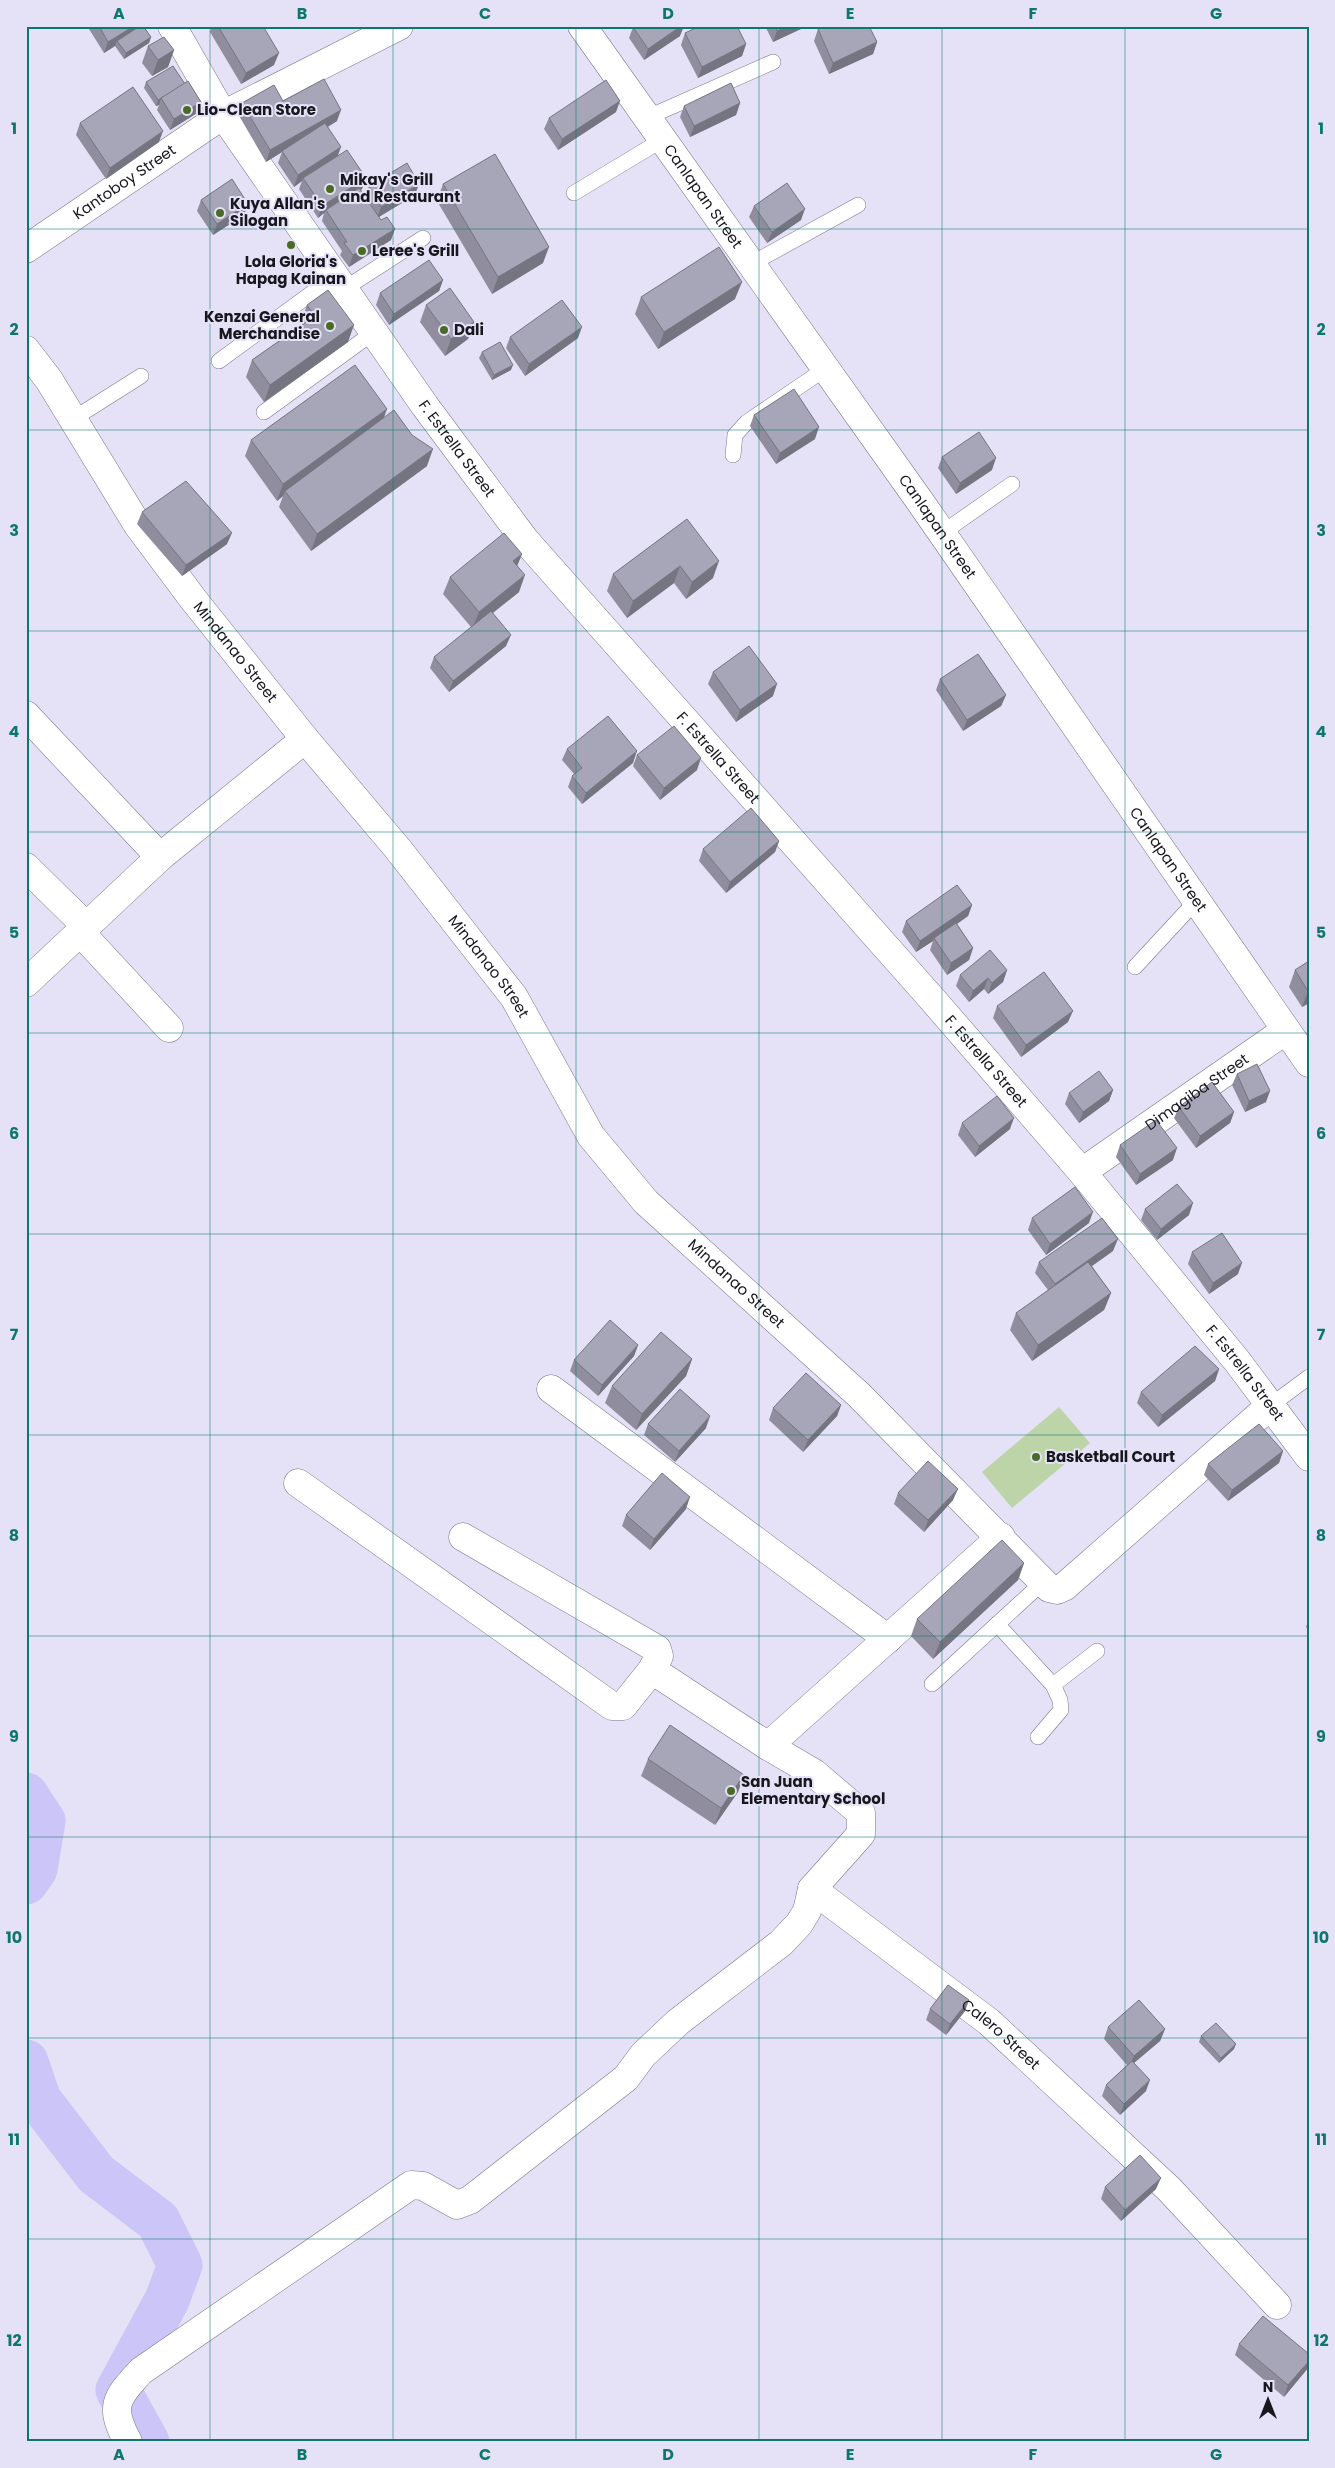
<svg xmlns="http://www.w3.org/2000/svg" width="1335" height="2468" viewBox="0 0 1335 2468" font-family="Poppins,sans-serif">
<rect width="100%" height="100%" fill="#e5e2f7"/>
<polygon fill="#bcd4a8" points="1059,1407 1090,1443 1012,1508 982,1472"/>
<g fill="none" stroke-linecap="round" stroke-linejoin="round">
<g stroke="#ccc5f7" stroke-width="45">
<polyline points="26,1795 43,1821 35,1869 26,1882"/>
<polyline points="26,2062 39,2100 96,2174 158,2221 180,2265 167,2300 118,2390 147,2442"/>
</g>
<g stroke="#797789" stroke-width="16">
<g id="service">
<polyline points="646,118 773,62"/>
<polyline points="574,193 662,140"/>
<polyline points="751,264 858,205"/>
<polyline points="344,289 423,238"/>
<polyline points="219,361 335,276"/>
<polyline points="264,412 374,332"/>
<polyline points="73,419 141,376"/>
<polyline points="733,455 735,435 747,422 825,369"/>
<polyline points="942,533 1012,484"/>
<polyline points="1135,967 1197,900"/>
<polyline points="1271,1405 1309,1377"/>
<polyline points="997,1624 1053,1685 1097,1651"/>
<polyline points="932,1684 1043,1582"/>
<polyline points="1038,1737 1061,1710 1060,1700 1053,1685"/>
</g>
</g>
<g stroke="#797789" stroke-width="29">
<g id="minor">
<path id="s1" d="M 582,26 L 919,500 L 1309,1063"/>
<path id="s2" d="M 26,249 L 223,115 L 399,26"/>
<path id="s3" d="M 26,350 L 49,380 L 137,524 L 193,599 L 305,739 L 398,849 L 514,997 L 591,1136 L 646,1202 L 859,1395 L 1049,1588 L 1057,1590 L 1064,1587 L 1271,1405"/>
<polyline points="26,715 160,857"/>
<polyline points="26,867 86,926"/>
<polyline points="80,932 169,1028"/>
<polyline points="26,983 160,857 305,739"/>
<path id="s4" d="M 1082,1172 L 1286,1030"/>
<polyline points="551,1389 888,1639"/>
<polyline points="298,1483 612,1706 623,1706 652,1670"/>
<polyline points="463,1537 657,1649 659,1656 652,1670 768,1746 1001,1537"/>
<path id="s5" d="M 768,1746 L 814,1773 L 861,1813 L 861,1834 L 812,1889 L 989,2022 L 1169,2189 L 1277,2305"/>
<path d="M 128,2442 C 109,2407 115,2399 141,2371 L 411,2185 L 423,2186 L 457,2205 L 470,2200 L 626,2078 L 643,2055 L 678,2022 L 781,1943 L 799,1924 L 807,1911 L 812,1889"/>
</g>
</g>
<g stroke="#797789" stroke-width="29">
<g id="secondary">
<path id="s6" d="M 172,26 L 223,115 L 425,406 L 525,540 L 933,1000 L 1082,1172 L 1237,1361 L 1309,1457"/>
</g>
</g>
<use href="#service" stroke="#fff" stroke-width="15"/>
<use href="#minor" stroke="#fff" stroke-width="28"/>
<use href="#secondary" stroke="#fff" stroke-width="28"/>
</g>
<g fill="#908e9e">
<polygon points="90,26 145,26 145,28 151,37 149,43 124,59 115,46 104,53 89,29"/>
<polygon points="212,26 263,26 274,65 241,84 210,32"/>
<polygon points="765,26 803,26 803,28 773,42"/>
<polygon points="633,27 680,36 644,60 629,38"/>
<polygon points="818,29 877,42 873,54 829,74 814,41"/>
<polygon points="685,33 746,44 742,56 698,78 681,45"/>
<polygon points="148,46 174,50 168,67 152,76 142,63"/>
<polygon points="146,82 185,84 201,102 197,113 170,130 157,110 159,105 156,106 144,88"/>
<polygon points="283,101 337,121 328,127 338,155 366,178 362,189 361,190 365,196 369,186 415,195 379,217 391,240 349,267 340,255 342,251 322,221 324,213 318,218 299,189 302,181 294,187 278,163 282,152 266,162 238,114 242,103"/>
<polygon points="740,103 736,115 690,137 680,117 684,106"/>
<polygon points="616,112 558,150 544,129 549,118"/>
<polygon points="80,123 159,142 106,179 76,135"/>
<polygon points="443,184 543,263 492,294 437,201"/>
<polygon points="201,200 248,204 244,215 213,235 197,211"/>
<polygon points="754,206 801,220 767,243 749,217"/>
<polygon points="443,280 439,291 389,325 376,305 380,293"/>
<polygon points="641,297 735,299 658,349 635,314"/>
<polygon points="307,305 348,342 264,402 246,377 252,360 303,324 301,322"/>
<polygon points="426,305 474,322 468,339 445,356 420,322"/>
<polygon points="510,337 578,338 525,376 506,348"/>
<polygon points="482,352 511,370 492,380 479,358"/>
<polygon points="754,415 815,439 776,464 750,426"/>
<polygon points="384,418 427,466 311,551 279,507 283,496 277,501 245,456 251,440"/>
<polygon points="942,457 992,470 956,494 938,468"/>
<polygon points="142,512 227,544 182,576 137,524"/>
<polygon points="687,519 713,578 686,599 674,583 627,618 607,591 613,574"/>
<polygon points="522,554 517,566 519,592 493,613 506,646 449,692 430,668 434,657 471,627 443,594 450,577"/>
<polygon points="713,672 773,696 736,722 708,684"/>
<polygon points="940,679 1006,695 1001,706 963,731 936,690"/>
<polygon points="567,749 633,763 582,804 568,787 572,776 574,774 562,760"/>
<polygon points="637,755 697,770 660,800 633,766"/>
<polygon points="779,841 775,852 726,893 699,861 703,849"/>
<polygon points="972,905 968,916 957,924 973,948 969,960 947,975 930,950 933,941 916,952 902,932 906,921"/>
<polygon points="1309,961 1309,1003 1302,1007 1289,987 1295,970"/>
<polygon points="1007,970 1003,982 988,994 984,989 969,1002 956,986 960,975"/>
<polygon points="997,1006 1068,1022 1021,1057 993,1018"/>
<polygon points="1237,1074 1266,1102 1245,1112 1232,1085"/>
<polygon points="1113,1090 1109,1101 1079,1123 1065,1104 1069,1093"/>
<polygon points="1179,1107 1234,1112 1230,1123 1196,1148 1174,1118"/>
<polygon points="962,1123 1010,1129 975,1157 958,1135"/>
<polygon points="1120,1145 1173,1160 1136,1185 1116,1157"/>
<polygon points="1145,1209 1189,1215 1157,1240 1141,1220"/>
<polygon points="1032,1218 1089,1223 1046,1255 1028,1230"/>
<polygon points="1113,1251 1092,1266 1111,1293 1104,1310 1032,1361 1010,1330 1016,1313 1048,1290 1035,1273 1039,1262"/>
<polygon points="1192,1252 1238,1274 1209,1294 1188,1264"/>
<polygon points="638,1345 634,1356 598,1396 570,1371 574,1360"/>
<polygon points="692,1359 686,1376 636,1430 605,1403 612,1386"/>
<polygon points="1219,1369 1215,1381 1158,1427 1137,1403 1141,1392"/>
<polygon points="841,1405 837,1416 803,1452 769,1420 773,1408"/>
<polygon points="648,1424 706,1428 675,1462 644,1435"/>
<polygon points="1283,1451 1279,1463 1228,1501 1204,1475 1208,1464"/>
<polygon points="898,1493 953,1500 924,1532 894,1504"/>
<polygon points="686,1509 650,1550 622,1526 626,1515"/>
<polygon points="1024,1563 1018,1580 933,1659 911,1636 917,1619"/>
<polygon points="1309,1618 1309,1631 1306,1627"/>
<polygon points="648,1759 744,1775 738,1792 715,1825 641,1776"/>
<polygon points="930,2009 965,2011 946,2035 926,2020"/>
<polygon points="1108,2027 1165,2029 1160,2041 1134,2063 1146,2091 1120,2115 1102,2096 1106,2085 1127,2065 1104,2039"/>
<polygon points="1201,2036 1234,2049 1219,2063 1199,2042"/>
<polygon points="1105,2187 1156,2189 1121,2221 1101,2199"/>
<polygon points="1239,2344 1308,2368 1284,2397 1235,2355"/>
</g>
<g fill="#757481">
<polygon points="134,26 145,26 145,28 117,41 115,46 104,53 108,42"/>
<polygon points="681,26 684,26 680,36 644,60 648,49"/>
<polygon points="787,26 803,26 803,28 773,42 777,31"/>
<polygon points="151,37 149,43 124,59 126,53"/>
<polygon points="877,42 873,54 829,74 833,63"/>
<polygon points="746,44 742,56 698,78 702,67"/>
<polygon points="174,50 168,67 152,76 158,60"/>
<polygon points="279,53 274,65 241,84 246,73"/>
<polygon points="161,99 159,105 156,106 158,100"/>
<polygon points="620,101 616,112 558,150 562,139"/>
<polygon points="201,102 197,113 170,130 174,119"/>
<polygon points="740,103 736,115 690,137 694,126"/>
<polygon points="341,110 337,121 283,152 282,151 282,152 266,162 270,150"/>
<polygon points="163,131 159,142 106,179 110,168"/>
<polygon points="341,147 337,158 303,178 302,181 294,187 298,175"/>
<polygon points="366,178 362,189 327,212 326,210 324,213 318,218 322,206"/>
<polygon points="419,184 415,195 377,218 381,207"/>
<polygon points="248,204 244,215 213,235 217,224"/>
<polygon points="805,209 801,220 767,243 772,232"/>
<polygon points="395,229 391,240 349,267 353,255"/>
<polygon points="549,247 543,263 492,294 498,277"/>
<polygon points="443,280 439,291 389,325 394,314"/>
<polygon points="742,282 735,299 658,349 664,332"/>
<polygon points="474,322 468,339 445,356 451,339"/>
<polygon points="354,325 348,342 264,402 270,385"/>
<polygon points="582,327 578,338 525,376 529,364"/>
<polygon points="513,365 511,370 492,380 494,375"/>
<polygon points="387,409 381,426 285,491 283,496 277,501 283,484"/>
<polygon points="819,427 815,439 776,464 780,453"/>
<polygon points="433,449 427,466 311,551 317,534"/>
<polygon points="996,458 992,470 956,494 960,483"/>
<polygon points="232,533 227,544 182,576 186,565"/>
<polygon points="522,554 515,571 513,561"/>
<polygon points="719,561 713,578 686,599 692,582"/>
<polygon points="680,566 674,583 627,618 633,601"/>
<polygon points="525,575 519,592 472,629 479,612"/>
<polygon points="511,635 506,646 449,692 453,681"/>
<polygon points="777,684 773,696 736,722 740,710"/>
<polygon points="1006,695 1001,706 963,731 967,720"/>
<polygon points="637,751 633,763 582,804 586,793"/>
<polygon points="701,758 697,770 660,800 664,788"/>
<polygon points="779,841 775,852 726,893 730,882"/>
<polygon points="972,905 968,916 935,939 934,938 933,941 916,952 920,941"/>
<polygon points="973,948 969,960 947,975 951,963"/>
<polygon points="1007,970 1003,982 988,994 992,983"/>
<polygon points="988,978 984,989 969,1002 973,991"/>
<polygon points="1309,990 1309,1003 1302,1007 1308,991"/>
<polygon points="1073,1011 1068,1022 1021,1057 1026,1045"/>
<polygon points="1113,1090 1109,1101 1079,1123 1083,1112"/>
<polygon points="1270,1091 1266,1102 1245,1112 1249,1101"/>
<polygon points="1234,1112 1230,1123 1196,1148 1200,1136"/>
<polygon points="1014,1118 1010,1129 975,1157 979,1146"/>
<polygon points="1177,1148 1173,1160 1136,1185 1140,1174"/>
<polygon points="1193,1203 1189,1215 1157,1240 1161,1229"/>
<polygon points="1093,1212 1089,1223 1046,1255 1050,1244"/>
<polygon points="1118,1239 1113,1251 1051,1295 1055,1284"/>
<polygon points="1242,1263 1238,1274 1209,1294 1213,1283"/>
<polygon points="1111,1293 1104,1310 1032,1361 1038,1345"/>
<polygon points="638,1345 634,1356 598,1396 602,1385"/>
<polygon points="692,1359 686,1376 636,1430 642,1414"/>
<polygon points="1219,1369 1215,1381 1158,1427 1162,1415"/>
<polygon points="841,1405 837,1416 803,1452 808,1440"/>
<polygon points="710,1416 706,1428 675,1462 679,1451"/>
<polygon points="1283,1451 1279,1463 1228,1501 1232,1490"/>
<polygon points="958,1489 953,1500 924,1532 928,1520"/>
<polygon points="690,1497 686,1509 650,1550 654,1539"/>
<polygon points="1024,1563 1018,1580 933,1659 940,1642"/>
<polygon points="744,1775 738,1792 715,1825 721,1808"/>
<polygon points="969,2000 965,2011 946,2035 950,2024"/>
<polygon points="1165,2029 1160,2041 1129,2067 1134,2056"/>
<polygon points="1236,2044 1234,2049 1219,2063 1221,2058"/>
<polygon points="1150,2080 1146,2091 1120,2115 1124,2104"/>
<polygon points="1161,2178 1156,2189 1121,2221 1125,2210"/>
<polygon points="1309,2361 1308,2368 1284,2397 1288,2385"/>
</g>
<g fill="#a7a5b8" stroke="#757481">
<polygon points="99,26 134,26 108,42"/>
<polygon points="140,26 143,26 151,37 126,53 117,41"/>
<polygon points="218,26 263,26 279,53 246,73"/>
<polygon points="635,26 681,26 648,49 633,27"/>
<polygon points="700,26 737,26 746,44 702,67 685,33"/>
<polygon points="775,26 787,26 777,31"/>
<polygon points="824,26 869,26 877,42 833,63 818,29"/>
<polygon points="164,37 174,50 158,60 148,46"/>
<polygon points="173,66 185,84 158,100 146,82"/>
<polygon points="324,79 341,110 270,150 242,103 274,85 283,101"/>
<polygon points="606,80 620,101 562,139 549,118"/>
<polygon points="188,81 201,102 174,119 161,98"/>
<polygon points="731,83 740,103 694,126 684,106"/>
<polygon points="133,87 163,131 110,168 80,123"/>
<polygon points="325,123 341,147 298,175 282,151"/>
<polygon points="347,150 366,178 322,206 303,178"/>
<polygon points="495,154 549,247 498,277 443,184"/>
<polygon points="407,163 419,184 381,207 369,186"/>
<polygon points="232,179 248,204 217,224 201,200"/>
<polygon points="787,183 805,209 772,232 754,206"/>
<polygon points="359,188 381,220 387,217 395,229 353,255 344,243 347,242 326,210"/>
<polygon points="719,247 742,282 664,332 641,297"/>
<polygon points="429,260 443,280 394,314 380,293"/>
<polygon points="450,288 474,322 451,339 426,305"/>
<polygon points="328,290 354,325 270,385 252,360 315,316 307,305"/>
<polygon points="562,300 582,327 529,364 510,337"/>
<polygon points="500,342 513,365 494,375 482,352"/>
<polygon points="355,365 387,409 283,484 251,440"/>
<polygon points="794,389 819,427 780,453 754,415"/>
<polygon points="394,410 412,435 433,449 317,534 285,491"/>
<polygon points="979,432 996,458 960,483 942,457"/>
<polygon points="186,481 232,533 186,565 142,512"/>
<polygon points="687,519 719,561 692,582 680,566 633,601 613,574"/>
<polygon points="504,533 522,554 513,561 525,575 479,612 450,577"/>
<polygon points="491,611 511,635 453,681 434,657"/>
<polygon points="749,646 777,684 740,710 713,672"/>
<polygon points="978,654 1006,695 967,720 940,679"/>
<polygon points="608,716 637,751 586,793 572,776 582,768 567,749"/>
<polygon points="674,726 701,758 664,788 637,755"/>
<polygon points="751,808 779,841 730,882 703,849"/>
<polygon points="957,885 972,905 920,941 906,921"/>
<polygon points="956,923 973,948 951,963 934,938"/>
<polygon points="990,950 1007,970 992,983 988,978 973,991 960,975"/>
<polygon points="1309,961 1309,990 1308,991 1295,970"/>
<polygon points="1044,972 1073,1011 1026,1045 997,1006"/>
<polygon points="1257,1064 1270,1091 1249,1101 1237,1074"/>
<polygon points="1099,1071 1113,1090 1083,1112 1069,1093"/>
<polygon points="1212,1082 1234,1112 1200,1136 1179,1107"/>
<polygon points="997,1096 1014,1118 979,1146 962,1123"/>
<polygon points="1156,1120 1177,1148 1140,1174 1120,1145"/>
<polygon points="1177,1184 1193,1203 1161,1229 1145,1209"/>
<polygon points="1075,1187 1093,1212 1050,1244 1032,1218"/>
<polygon points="1102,1218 1118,1239 1055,1284 1039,1262"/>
<polygon points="1222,1233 1242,1263 1213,1283 1192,1252"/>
<polygon points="1088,1262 1111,1293 1038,1345 1016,1313"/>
<polygon points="610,1320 638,1345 602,1385 574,1360"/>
<polygon points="661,1332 692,1359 642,1414 612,1386"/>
<polygon points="1195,1346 1219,1369 1162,1415 1141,1392"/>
<polygon points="806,1373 841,1405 808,1440 773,1408"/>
<polygon points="680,1389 710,1416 679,1451 648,1424"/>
<polygon points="1259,1424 1283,1451 1232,1490 1208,1464"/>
<polygon points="928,1461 958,1489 928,1520 898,1493"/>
<polygon points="662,1473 690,1497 654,1539 626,1515"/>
<polygon points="1002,1540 1024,1563 940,1642 917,1619"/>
<polygon points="670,1725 744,1775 721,1808 648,1759"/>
<polygon points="948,1985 969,2000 950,2024 930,2009"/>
<polygon points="1139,2000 1165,2029 1134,2056 1108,2027"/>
<polygon points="1216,2023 1236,2044 1221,2058 1201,2036"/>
<polygon points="1132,2061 1150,2080 1124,2104 1106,2085"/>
<polygon points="1140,2155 1161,2178 1125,2210 1105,2187"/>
<polygon points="1263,2316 1309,2354 1309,2361 1288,2385 1239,2344"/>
</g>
<path fill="none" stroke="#0f766e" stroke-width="1" stroke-opacity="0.55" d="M 210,26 L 210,2442M 393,26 L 393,2442M 576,26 L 576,2442M 759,26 L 759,2442M 942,26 L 942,2442M 1125,26 L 1125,2442M 26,229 L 1309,229M 26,430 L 1309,430M 26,631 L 1309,631M 26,832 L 1309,832M 26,1033 L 1309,1033M 26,1234 L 1309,1234M 26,1435 L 1309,1435M 26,1636 L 1309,1636M 26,1837 L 1309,1837M 26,2038 L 1309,2038M 26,2239 L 1309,2239"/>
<g fill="#496b23" stroke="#e5e2f7" stroke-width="2">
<circle cx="187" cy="110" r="5"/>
<circle cx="330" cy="189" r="5"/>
<circle cx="220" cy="213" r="5"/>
<circle cx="291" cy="245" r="5"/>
<circle cx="362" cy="251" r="5"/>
<circle cx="330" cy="326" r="5"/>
<circle cx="444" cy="330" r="5"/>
<circle cx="1036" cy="1457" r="5"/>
<circle cx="731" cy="1791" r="5"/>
</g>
<g text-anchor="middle" stroke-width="4" stroke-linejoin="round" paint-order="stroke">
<g font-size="15" font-weight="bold" fill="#18171e" stroke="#e5e2f7" text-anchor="start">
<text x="197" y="115">Lio-Clean Store</text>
<text x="340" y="185">Mikay's Grill<tspan x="340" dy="17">and Restaurant</tspan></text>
<text x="230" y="209">Kuya Allan's<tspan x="230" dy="17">Silogan</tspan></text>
<text x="372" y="256">Leree's Grill</text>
<text x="291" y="267" text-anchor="middle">Lola Gloria's<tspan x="291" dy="17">Hapag Kainan</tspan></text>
<text x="320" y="322" text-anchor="end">Kenzai General<tspan x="320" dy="17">Merchandise</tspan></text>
<text x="454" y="335">Dali</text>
<text x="1046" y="1462">Basketball Court</text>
<text x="741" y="1787">San Juan<tspan x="741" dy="17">Elementary School</tspan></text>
</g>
<g font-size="15" fill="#18171e" stroke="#e5e2f7">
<text dy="5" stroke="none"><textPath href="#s2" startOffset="119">Kantoboy Street</textPath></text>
<text dy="5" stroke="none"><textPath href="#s1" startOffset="209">Canlapan Street</textPath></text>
<text dy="5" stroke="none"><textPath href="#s6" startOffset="510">F. Estrella Street</textPath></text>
<text dy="5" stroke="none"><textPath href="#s1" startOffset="614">Canlapan Street</textPath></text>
<text dy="5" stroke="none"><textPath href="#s3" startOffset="368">Mindanao Street</textPath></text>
<text dy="5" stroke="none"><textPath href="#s6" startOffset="915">F. Estrella Street</textPath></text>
<text dy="5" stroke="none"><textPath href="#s1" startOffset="1019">Canlapan Street</textPath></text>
<text dy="5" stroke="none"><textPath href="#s3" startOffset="772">Mindanao Street</textPath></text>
<text dy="5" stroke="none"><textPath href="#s6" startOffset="1320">F. Estrella Street</textPath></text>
<text dy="5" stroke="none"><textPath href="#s4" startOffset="140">Dimagiba Street</textPath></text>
<text dy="5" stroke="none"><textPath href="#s3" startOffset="1178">Mindanao Street</textPath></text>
<text dy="5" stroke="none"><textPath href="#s6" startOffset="1725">F. Estrella Street</textPath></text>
<text dy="5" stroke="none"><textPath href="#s5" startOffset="448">Calero Street</textPath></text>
</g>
</g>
<rect width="1335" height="2468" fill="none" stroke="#e5e2f7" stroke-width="55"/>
<g transform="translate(1268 2400)" stroke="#e5e2f7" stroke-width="4" paint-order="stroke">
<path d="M0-4L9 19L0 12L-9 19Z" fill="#18171e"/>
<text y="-8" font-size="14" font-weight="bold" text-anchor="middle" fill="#18171e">N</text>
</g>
<rect x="28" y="28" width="1280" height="2412" fill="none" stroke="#0f766e" stroke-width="2"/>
<g font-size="16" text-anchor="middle" font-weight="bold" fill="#0f766e">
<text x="119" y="19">A</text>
<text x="302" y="19">B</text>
<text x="485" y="19">C</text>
<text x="668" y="19">D</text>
<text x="850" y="19">E</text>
<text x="1033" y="19">F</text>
<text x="1216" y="19">G</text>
<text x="14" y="134">1</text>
<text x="1321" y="134">1</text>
<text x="14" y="335">2</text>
<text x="1321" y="335">2</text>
<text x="14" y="536">3</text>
<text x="1321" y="536">3</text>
<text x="14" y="737">4</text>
<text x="1321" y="737">4</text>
<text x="14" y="938">5</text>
<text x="1321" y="938">5</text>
<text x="14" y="1139">6</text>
<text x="1321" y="1139">6</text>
<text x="14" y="1340">7</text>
<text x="1321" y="1340">7</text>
<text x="14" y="1541">8</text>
<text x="1321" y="1541">8</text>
<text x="14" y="1742">9</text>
<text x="1321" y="1742">9</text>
<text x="14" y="1943">10</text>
<text x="1321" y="1943">10</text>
<text x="14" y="2145">11</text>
<text x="1321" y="2145">11</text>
<text x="14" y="2346">12</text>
<text x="1321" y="2346">12</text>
<text x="119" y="2460">A</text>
<text x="302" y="2460">B</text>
<text x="485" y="2460">C</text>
<text x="668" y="2460">D</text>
<text x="850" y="2460">E</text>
<text x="1033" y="2460">F</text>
<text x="1216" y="2460">G</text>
</g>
</svg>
